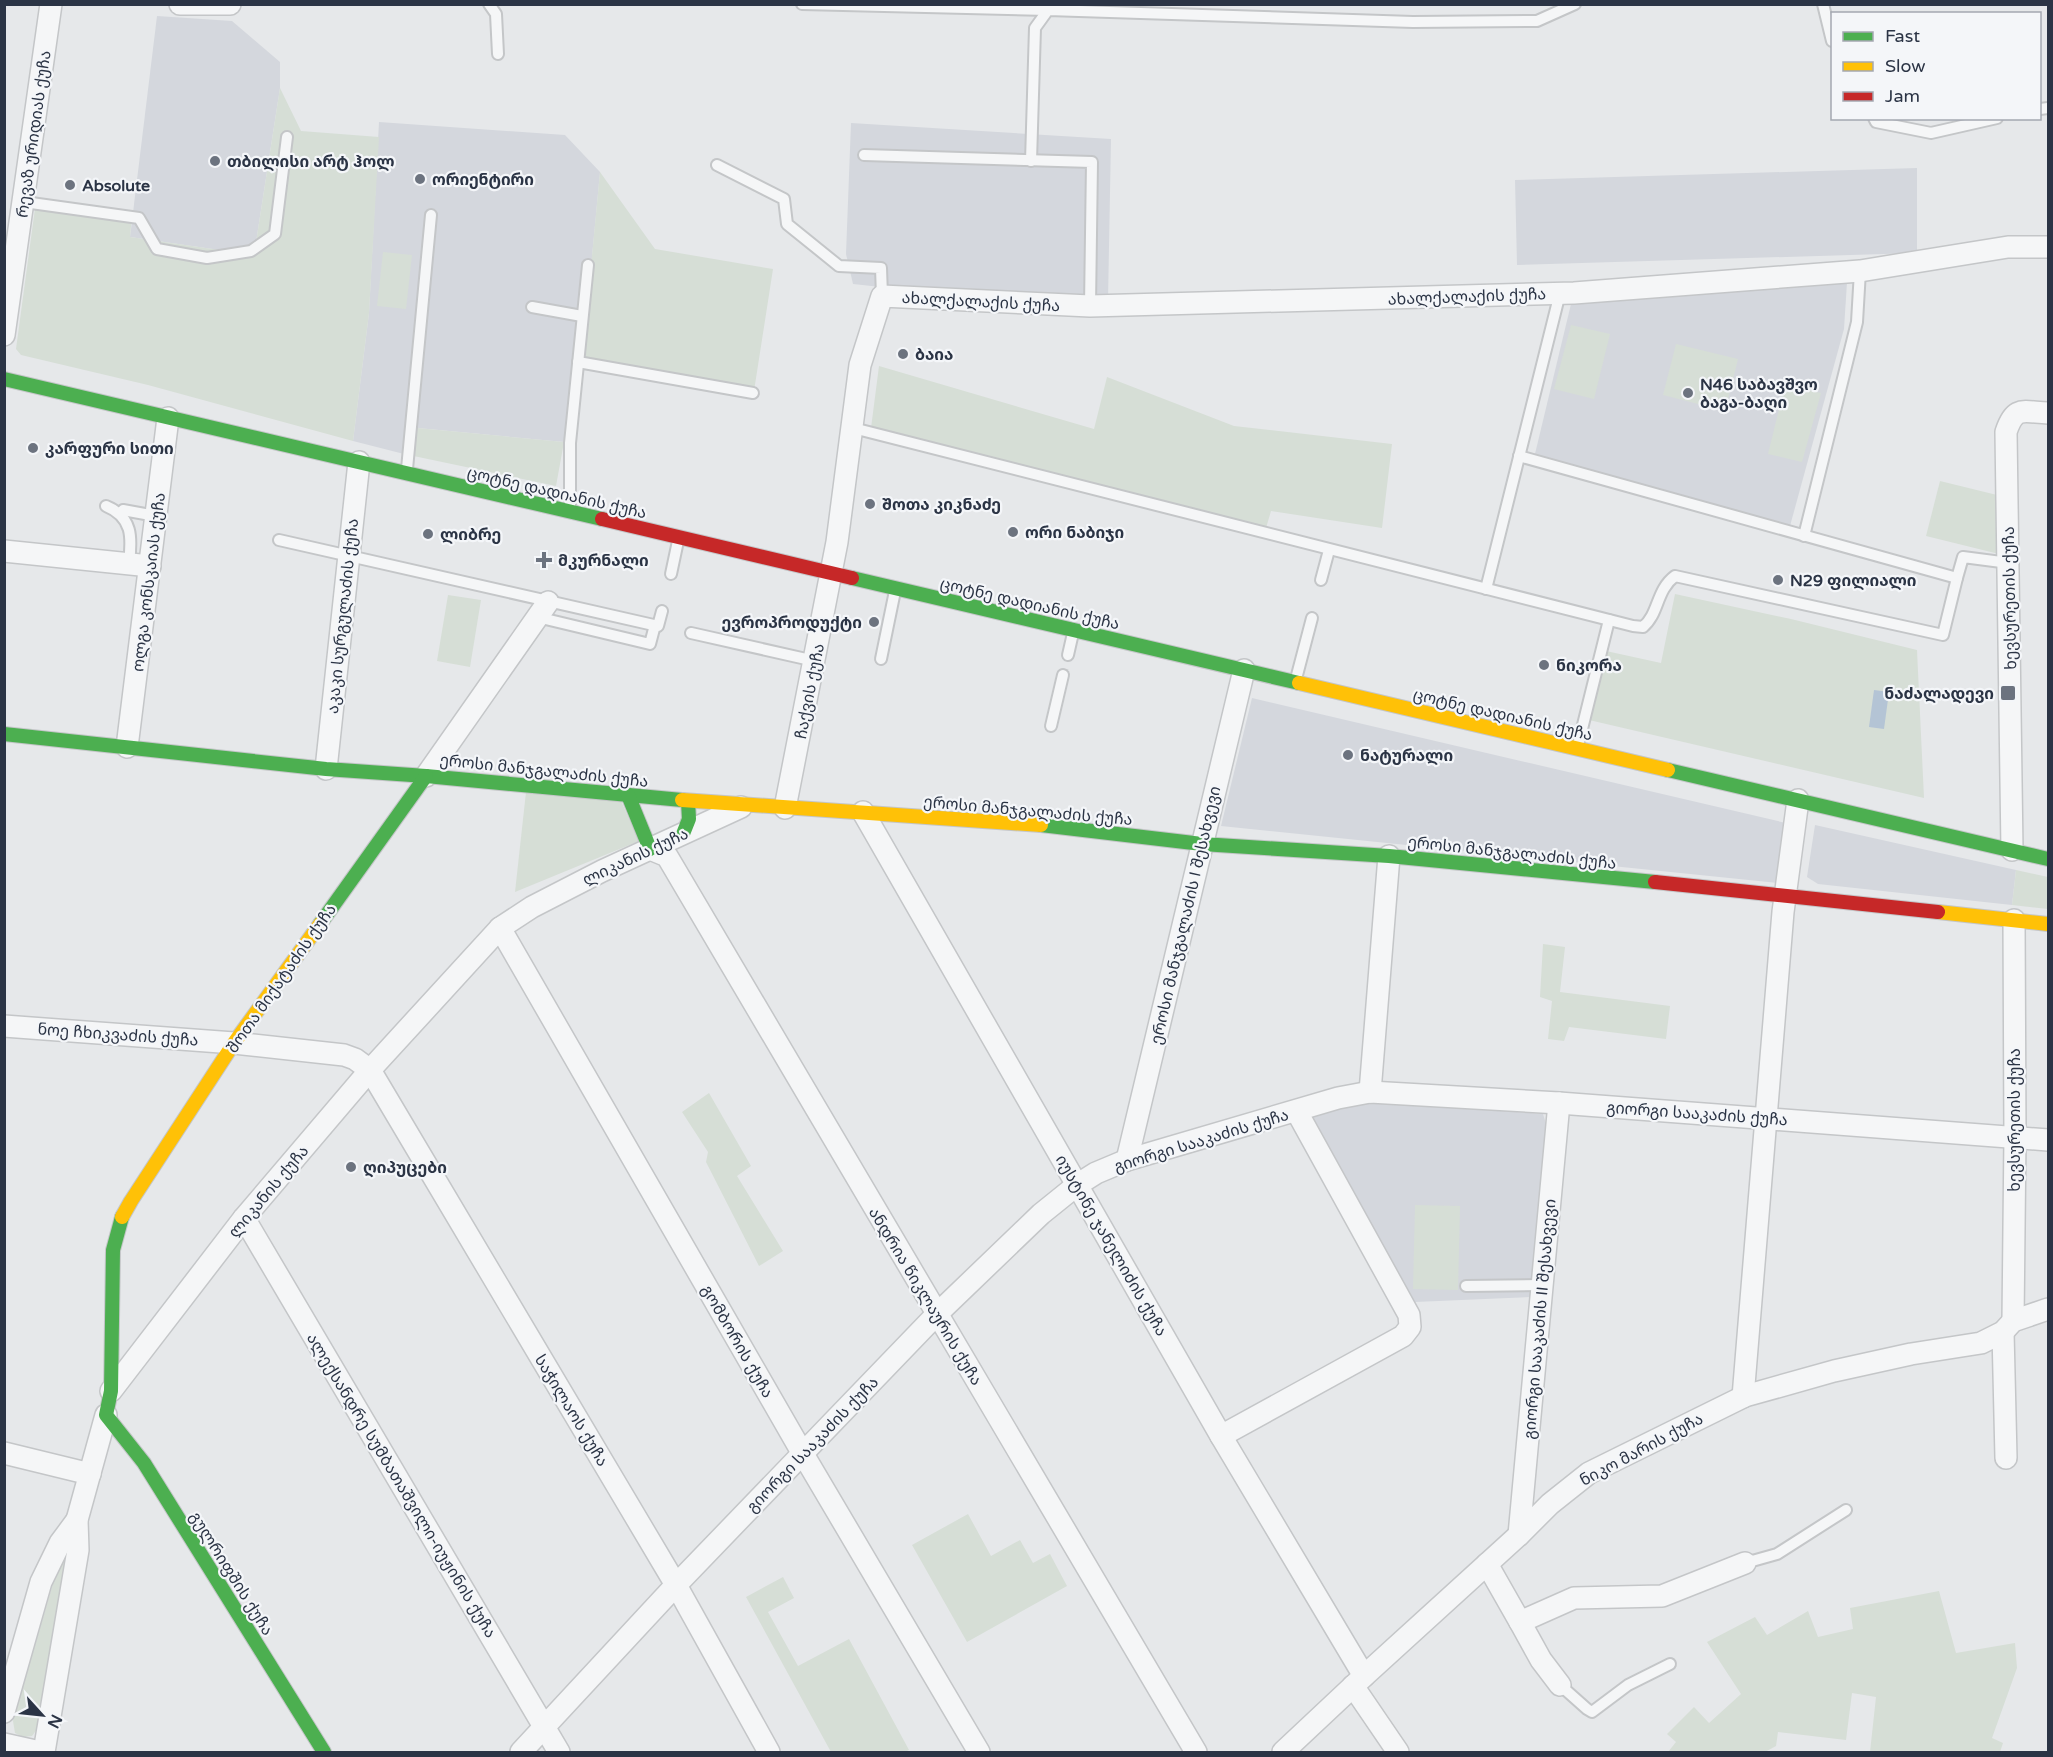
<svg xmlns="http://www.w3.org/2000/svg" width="2053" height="1757" viewBox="0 0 2053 1757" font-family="'Varela Round','Noto Sans Georgian',sans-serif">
<rect width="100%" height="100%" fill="#e6e8ea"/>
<g fill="#d4d7dd">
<polygon points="157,16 232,21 280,62 280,88 254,255 130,237"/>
<polygon points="379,122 565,135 600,172 589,289 581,289 564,442 407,427 404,454 353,441 369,313"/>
<polygon points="851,123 1111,139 1108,301 1011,301 853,284 846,254"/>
<polygon points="1917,168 1917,253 1517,265 1515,180"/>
<polygon points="1847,282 1844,329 1790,526 1534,458 1571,304"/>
<polygon points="1252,698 1786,823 1778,883 1221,826"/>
<polygon points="1815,825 2016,870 2012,905 1818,884 1807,877"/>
<polygon points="1369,1100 1543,1114 1547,1127 1532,1297 1415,1302 1308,1115"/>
</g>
<g fill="#d6ded6">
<polygon points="280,88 301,131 379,137 369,313 353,441 148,385 21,355 16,349 36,201 132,216 130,237 254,255"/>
<polygon points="600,172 655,249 773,269 754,391 582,360"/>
<polygon points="383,252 412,255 406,309 377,306"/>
<polygon points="1571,325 1610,334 1594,399 1554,389"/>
<polygon points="1676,344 1738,359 1725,411 1663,395"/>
<polygon points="879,366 1094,429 1107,377 1234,426 1392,444 1382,528 1271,511 1266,528 871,428"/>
<polygon points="1785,385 1821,393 1802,462 1768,454"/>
<polygon points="407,427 564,442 556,486 404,454"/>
<polygon points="1940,481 1997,495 1999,554 1926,536"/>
<polygon points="1675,594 1791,619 1917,650 1924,798 1589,720 1606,651 1661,663"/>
<polygon points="448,595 481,600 470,667 437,661"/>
<polygon points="526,792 621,801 639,841 515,892"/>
<polygon points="2016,870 2048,877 2048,909 2012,905"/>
<polygon points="1543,944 1565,947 1560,992 1670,1006 1666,1039 1569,1027 1564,1041 1548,1039 1552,1001 1540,997"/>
<polygon points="709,1093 751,1166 737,1176 783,1251 759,1266 706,1162 708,1152 682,1112"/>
<polygon points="1415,1205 1460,1206 1458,1290 1413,1289"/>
<polygon points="968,1514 991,1556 1020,1540 1033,1563 1050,1554 1067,1586 967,1642 912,1545"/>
<polygon points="63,1549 72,1549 38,1728 32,1736 23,1737 15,1733 13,1721"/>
<polygon points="783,1577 794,1598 768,1612 798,1666 849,1639 909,1750 905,1752 831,1752 746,1597"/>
<polygon points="1939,1591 1956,1653 2015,1643 2017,1668 1992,1738 2003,1743 2000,1752 1870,1752 1876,1697 1852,1693 1846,1740 1778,1732 1776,1746 1765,1752 1668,1752 1676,1742 1667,1734 1694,1707 1709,1723 1741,1694 1707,1642 1755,1617 1767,1635 1808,1611 1818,1637 1853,1629 1850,1608"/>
</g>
<polygon fill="#b4c4d5" points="1874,690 1889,692 1884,729 1869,727"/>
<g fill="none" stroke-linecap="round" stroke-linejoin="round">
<g stroke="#c4c6c8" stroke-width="14">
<g id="lane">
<polyline points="489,4 496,14 498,54"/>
<polyline points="802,4 1048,10"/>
<polyline points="1823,4 1832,41"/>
<polyline points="2040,109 2048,108"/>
<polyline points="1874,118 1876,122 1931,133 1997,118"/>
<polyline points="864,155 1092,162 1090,306"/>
<polyline points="1031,161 1035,28 1048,10 1413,22 1537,21 1575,4"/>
<polyline points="717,165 784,199 787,224 839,266 881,268 882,296"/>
<polyline points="24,202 139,218 157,249 207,258 251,251 275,234 287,137"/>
<polyline points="532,307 582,316"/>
<polyline points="578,362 753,393"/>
<path d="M 853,428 L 1633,626 L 1643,627 C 1659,614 1656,590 1675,576 L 1943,635 L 1957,578"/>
<polyline points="1519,456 1957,578 1963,557 2009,563"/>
<polyline points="407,469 431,215"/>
<path d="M 106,506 C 133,517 132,538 129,563"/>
<polyline points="570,509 570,443 588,265"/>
<polyline points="123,510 156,516"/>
<polyline points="1804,536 1857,322 1860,271"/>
<polyline points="279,540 658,626 662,611"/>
<polyline points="671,574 678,541"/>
<polyline points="1321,580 1329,550"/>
<polyline points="1486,589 1560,293"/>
<polyline points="537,617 650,644 655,625"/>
<polyline points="691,633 815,661"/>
<polyline points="1068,655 1073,633"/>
<polyline points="881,659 895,591"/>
<polyline points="1296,679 1312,618"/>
<polyline points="1051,726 1063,675"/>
<polyline points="1578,745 1609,620"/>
<polyline points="1466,1286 1541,1285"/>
<polyline points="1745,1563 1777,1554 1846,1510"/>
<polyline points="1560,1685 1587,1709 1592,1712 1628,1685 1670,1664"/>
</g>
</g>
<g stroke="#c4c6c8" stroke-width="24">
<g id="street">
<polyline points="180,4 230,4"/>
<polyline points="4,335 51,4"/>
<polyline points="4,551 150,566"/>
<polyline points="127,747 168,418"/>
<polyline points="326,769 359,462"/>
<polyline points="426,776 548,602"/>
<polyline points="785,808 837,542 860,365 882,296 1090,306 1574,293 1860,271 2008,247 2048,247"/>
<polyline points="863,812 1221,1436 1364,1676"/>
<polyline points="650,849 667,856 1196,1752"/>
<path d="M 2012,850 L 2006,432 C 2015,405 2023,412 2048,413"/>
<polyline points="500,928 803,1454 979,1752"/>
<polyline points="4,1026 234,1043 344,1055 355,1059 370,1070 676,1585 769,1752"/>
<polyline points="1370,1092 1389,856"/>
<polyline points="1127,1160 1244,670"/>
<polyline points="244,1218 559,1752"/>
<polyline points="2013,1321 2015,1136 2014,920"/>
<polyline points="2003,1332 2006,1458"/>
<polyline points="111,1391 244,1218 370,1070 500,928 532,907 602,871 741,807"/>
<polyline points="1743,1397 1783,912 1798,800"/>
<polyline points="1221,1436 1403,1336 1410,1327 1409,1315 1297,1112"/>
<polyline points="4,1453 90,1474"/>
<polyline points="1519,1535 1559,1103"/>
<polyline points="1487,1564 1520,1622 1574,1598 1662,1596 1745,1563"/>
<polyline points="1520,1622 1541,1660 1560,1685"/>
<polyline points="1353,1686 1398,1752"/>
<polyline points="4,1712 41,1582 60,1543 77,1520"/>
<polyline points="4,1744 40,1752"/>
<polyline points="44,1752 78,1550 77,1520 106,1415"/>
<polyline points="521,1752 676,1585 937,1314 1041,1214 1077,1185 1096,1173 1127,1160 1338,1098 1370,1092 1559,1103 2048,1140"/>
<polyline points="1283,1752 1364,1676 1519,1535 1550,1504 1589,1473 1745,1396 1834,1371 1911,1354 1981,1343 2003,1332 2013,1321 2048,1309"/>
</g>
</g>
<g stroke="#c4c6c8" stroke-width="16">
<g id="fast">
<polyline points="4,379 602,519"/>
<polyline points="852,578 1299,683"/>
<polyline points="4,734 326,769 426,776 682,800"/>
<polyline points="1668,770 2048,859"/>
<polyline points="628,795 650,849"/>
<polyline points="1041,825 1202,844 1389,856 1655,882"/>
<polyline points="683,834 689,819 688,801"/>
<polyline points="320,924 426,776"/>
<polyline points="122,1217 113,1250 111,1391 106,1415 144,1463 324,1752"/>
</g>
</g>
<g stroke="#c4c6c8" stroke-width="16">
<g id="slow">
<polyline points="1299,683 1668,770"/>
<polyline points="682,800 1041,825"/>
<polyline points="1938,912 2048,924"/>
<polyline points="122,1217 131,1201 234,1043 320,924"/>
</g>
</g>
<g stroke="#c4c6c8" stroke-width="16">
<g id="jam">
<polyline points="602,519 852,578"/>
<polyline points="1655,882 1938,912"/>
</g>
</g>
<use href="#lane" stroke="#f5f6f7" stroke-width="10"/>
<use href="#street" stroke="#f5f6f7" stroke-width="21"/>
<use href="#fast" stroke="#4caf50" stroke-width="14"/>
<use href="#slow" stroke="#ffc107" stroke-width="14"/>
<use href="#jam" stroke="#c62828" stroke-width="14"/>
</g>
<g fill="#6c737f" stroke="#f4f6f9" stroke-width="2">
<circle cx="215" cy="161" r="6"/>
<circle cx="420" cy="179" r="6"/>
<circle cx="70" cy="185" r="6"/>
<circle cx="903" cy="354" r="6"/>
<circle cx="1688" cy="393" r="6"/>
<circle cx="33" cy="448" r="6"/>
<circle cx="870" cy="504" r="6"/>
<circle cx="1013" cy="532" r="6"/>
<circle cx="428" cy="534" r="6"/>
<path d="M541 551h6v6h6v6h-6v6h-6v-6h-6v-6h6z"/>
<circle cx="1778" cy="580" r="6"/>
<circle cx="874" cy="622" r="6"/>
<circle cx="1544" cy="665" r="6"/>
<rect x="2000" y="685" width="16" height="16" rx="3"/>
<circle cx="1348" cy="755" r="6"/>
<circle cx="351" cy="1167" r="6"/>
</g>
<g text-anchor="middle" stroke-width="4.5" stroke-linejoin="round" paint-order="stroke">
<g font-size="16" fill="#2b3445" stroke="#f4f6f9">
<text transform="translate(33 134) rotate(-82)" y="6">რევაზ ურიდიას ქუჩა</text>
<text transform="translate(1467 296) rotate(-2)" y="6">ახალქალაქის ქუჩა</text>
<text transform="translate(981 301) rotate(3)" y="6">ახალქალაქის ქუჩა</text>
<text transform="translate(557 492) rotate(13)" y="6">ცოტნე დადიანის ქუჩა</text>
<text transform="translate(148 582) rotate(-83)" y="6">ოლგა კონსკაიას ქუჩა</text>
<text transform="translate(2009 598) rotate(-91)" y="6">ხევსურეთის ქუჩა</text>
<text transform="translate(1030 603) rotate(13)" y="6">ცოტნე დადიანის ქუჩა</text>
<text transform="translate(342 616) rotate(-84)" y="6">აკაკი სურგულაძის ქუჩა</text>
<text transform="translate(809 691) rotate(-79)" y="6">ჩაქვის ქუჩა</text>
<text transform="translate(1503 714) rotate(13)" y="6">ცოტნე დადიანის ქუჩა</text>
<text transform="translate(544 770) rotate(6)" y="6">ეროსი მანჯგალაძის ქუჩა</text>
<text transform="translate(1028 810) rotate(5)" y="6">ეროსი მანჯგალაძის ქუჩა</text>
<text transform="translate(1512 852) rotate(6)" y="6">ეროსი მანჯგალაძის ქუჩა</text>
<text transform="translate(635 856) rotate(-25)" y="6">ლიკანის ქუჩა</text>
<text transform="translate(1185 915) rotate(-77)" y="6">ეროსი მანჯგალაძის I შესახვევი</text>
<text transform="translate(281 978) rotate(-55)" y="6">შოთა მიქატაძის ქუჩა</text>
<text transform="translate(118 1034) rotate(4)" y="6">ნოე ჩხიკვაძის ქუჩა</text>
<text transform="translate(1697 1113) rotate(4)" y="6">გიორგი სააკაძის ქუჩა</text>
<text transform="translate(2014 1120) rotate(-90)" y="6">ხევსურეთის ქუჩა</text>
<text transform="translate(1201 1140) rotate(-17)" y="6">გიორგი სააკაძის ქუჩა</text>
<text transform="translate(268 1191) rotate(-50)" y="6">ლიკანის ქუჩა</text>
<text transform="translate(1112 1245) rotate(60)" y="6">იუსტინე ჯანელიძის ქუჩა</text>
<text transform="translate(926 1296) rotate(59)" y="6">ანდრია წიკლაურის ქუჩა</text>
<text transform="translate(1539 1319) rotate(-85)" y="6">გიორგი სააკაძის II შესახვევი</text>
<text transform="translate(738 1341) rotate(60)" y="6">გომბორის ქუჩა</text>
<text transform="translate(572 1410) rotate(59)" y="6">საჭილაოს ქუჩა</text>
<text transform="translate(812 1444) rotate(-46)" y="6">გიორგი სააკაძის ქუჩა</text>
<text transform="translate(1641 1449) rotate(-28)" y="6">ნიკო მარის ქუჩა</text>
<text transform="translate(402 1485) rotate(59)" y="6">ალექსანდრე სუმბათაშვილი-იუჟინის ქუჩა</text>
<text transform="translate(232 1573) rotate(58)" y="6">გულრიფშის ქუჩა</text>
</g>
<g font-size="16" font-weight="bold" fill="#2b3445" stroke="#f4f6f9" text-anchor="start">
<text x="227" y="167">თბილისი არტ ჰოლ</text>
<text x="432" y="185">ორიენტირი</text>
<text x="82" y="191">Absolute</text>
<text x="915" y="360">ბაია</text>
<text x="1700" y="390">N46 საბავშვო<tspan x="1700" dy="18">ბაგა-ბაღი</tspan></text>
<text x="45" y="454">კარფური სითი</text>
<text x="882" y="510">შოთა კიკნაძე</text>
<text x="1025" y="538">ორი ნაბიჯი</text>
<text x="440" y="540">ლიბრე</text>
<text x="558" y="566">მკურნალი</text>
<text x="1790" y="586">N29 ფილიალი</text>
<text x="862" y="628" text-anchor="end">ევროპროდუქტი</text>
<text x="1556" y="671">ნიკორა</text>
<text x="1994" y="699" text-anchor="end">ნაძალადევი</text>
<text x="1360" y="761">ნატურალი</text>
<text x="363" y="1173">ღიპუცები</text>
</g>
</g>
<rect width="2053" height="1757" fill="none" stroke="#2b3445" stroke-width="12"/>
<rect x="1831" y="12" width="210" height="108" fill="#f4f6f9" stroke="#a4a8b1" stroke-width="1.5"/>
<rect x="1843" y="32" width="30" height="9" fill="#4caf50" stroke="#a4a8b1" stroke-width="1.5"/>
<text x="1885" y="42" font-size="18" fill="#2b3445">Fast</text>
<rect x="1843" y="62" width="30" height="9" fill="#ffc107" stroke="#a4a8b1" stroke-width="1.5"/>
<text x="1885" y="72" font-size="18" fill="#2b3445">Slow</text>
<rect x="1843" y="92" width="30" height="9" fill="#c62828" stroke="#a4a8b1" stroke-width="1.5"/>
<text x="1885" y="102" font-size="18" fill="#2b3445">Jam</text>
<g transform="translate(42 1715) rotate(117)" stroke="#f4f6f9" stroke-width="4.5" paint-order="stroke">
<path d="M0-4.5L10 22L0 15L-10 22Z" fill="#2b3445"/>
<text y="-9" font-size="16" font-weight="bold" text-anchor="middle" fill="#2b3445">N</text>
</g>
</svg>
